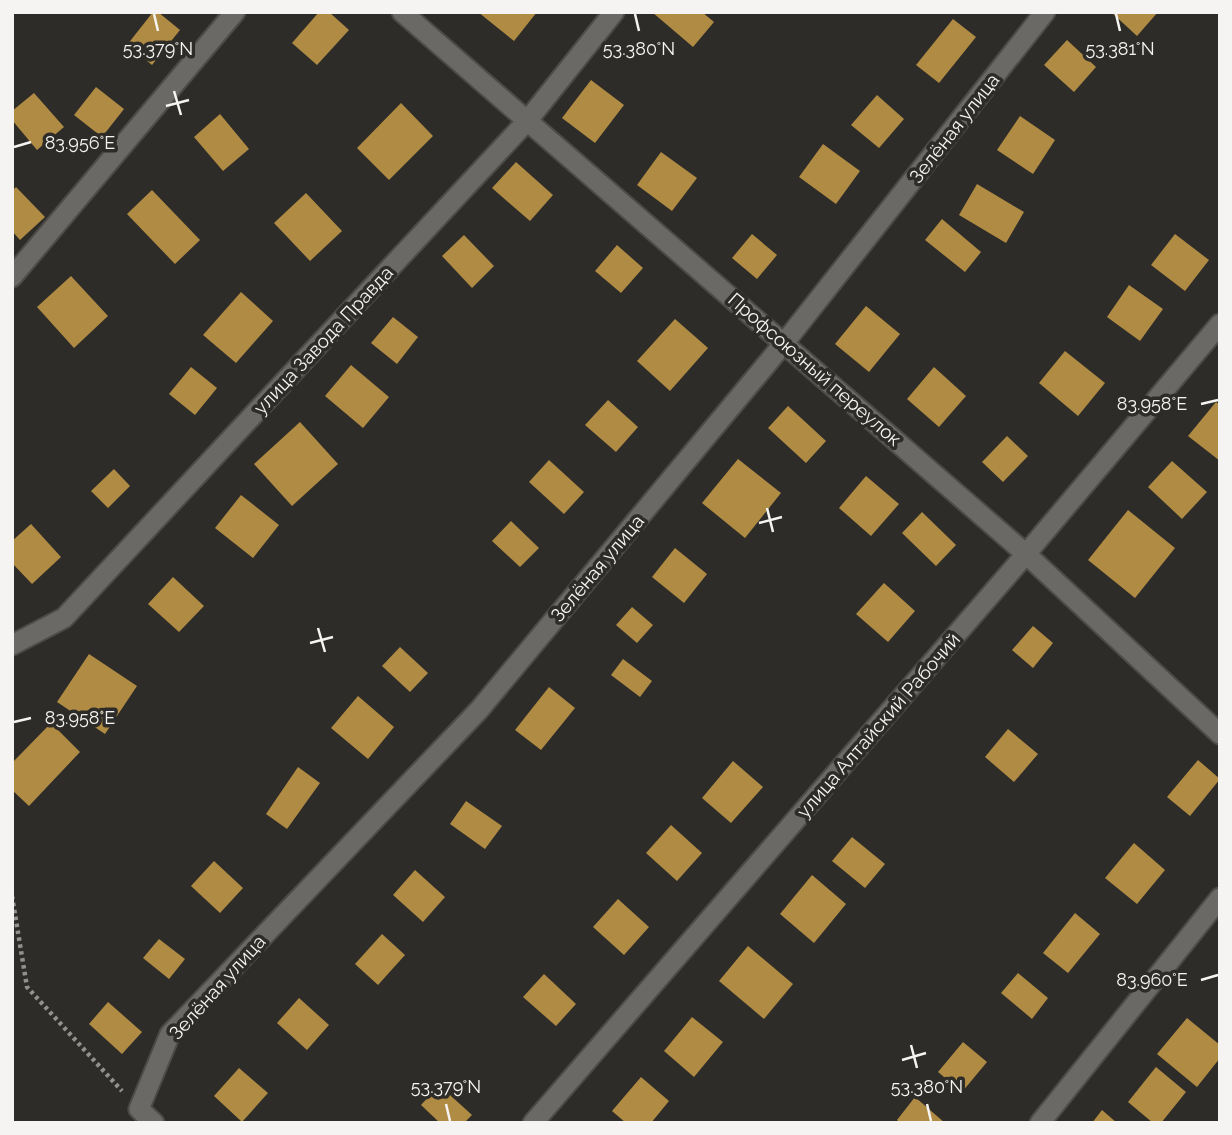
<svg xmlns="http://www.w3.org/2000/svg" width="1232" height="1135" viewBox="0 0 1232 1135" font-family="Raleway,sans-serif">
<rect width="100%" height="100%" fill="#2e2c29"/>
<g fill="#b08b43">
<polygon points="153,12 158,12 180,30 152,65 127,45"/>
<polygon points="319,12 329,12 349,30 317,65 292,43"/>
<polygon points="478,12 537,12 514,41"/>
<polygon points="652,12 702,12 714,22 693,47"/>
<polygon points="1111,12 1158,12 1137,36"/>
<polygon points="953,19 976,37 939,83 916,65"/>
<polygon points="1067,40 1096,67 1074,92 1044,65"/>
<polygon points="591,80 624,105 595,143 562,118"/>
<polygon points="96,87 124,109 102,137 74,115"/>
<polygon points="34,93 64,127 37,150 12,120 12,111"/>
<polygon points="877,95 904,119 879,148 851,125"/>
<polygon points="401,103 433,136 389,180 357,148"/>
<polygon points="220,114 249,149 223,171 194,137"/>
<polygon points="1020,116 1055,140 1033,174 997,150"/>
<polygon points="823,144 860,171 836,204 799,177"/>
<polygon points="661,152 697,178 672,211 637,185"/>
<polygon points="516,162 553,195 530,221 492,188"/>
<polygon points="977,184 1024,212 1006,243 959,215"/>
<polygon points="16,187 45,217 20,240 12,231 12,191"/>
<polygon points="152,190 200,240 175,264 127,214"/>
<polygon points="306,193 342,231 310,261 274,223"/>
<polygon points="942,219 981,252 965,272 925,240"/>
<polygon points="752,234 777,255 757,279 732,258"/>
<polygon points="1175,234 1209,260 1185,291 1151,265"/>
<polygon points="464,235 494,266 472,288 442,256"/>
<polygon points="617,245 643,268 621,293 595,271"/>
<polygon points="71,276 108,316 74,348 37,307"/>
<polygon points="1129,285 1163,309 1140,341 1107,317"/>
<polygon points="241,292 273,321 236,363 203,335"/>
<polygon points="866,306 900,334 869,372 835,344"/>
<polygon points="393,317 418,337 397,364 371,343"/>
<polygon points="675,319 708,348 670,391 637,361"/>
<polygon points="1065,351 1105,383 1078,416 1039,383"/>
<polygon points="351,365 389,397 363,428 325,396"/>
<polygon points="191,367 217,388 195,415 169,394"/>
<polygon points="934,367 966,396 939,427 907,399"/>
<polygon points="608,400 638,427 616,452 585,425"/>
<polygon points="1216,402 1220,405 1220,461 1188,436"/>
<polygon points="788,406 826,441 806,463 768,428"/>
<polygon points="300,422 338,464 292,506 254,464"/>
<polygon points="1007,436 1028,456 1003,482 982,462"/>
<polygon points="738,459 781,493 745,538 702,503"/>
<polygon points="549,460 584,492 564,514 529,482"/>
<polygon points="1172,461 1207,492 1182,519 1148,487"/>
<polygon points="114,469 130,486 108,508 91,491"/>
<polygon points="866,476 899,504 871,536 839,508"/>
<polygon points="241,495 279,525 253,558 215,528"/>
<polygon points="1128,510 1175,548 1135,598 1088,560"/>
<polygon points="922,512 956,545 936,566 902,533"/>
<polygon points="511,521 539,548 520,567 492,541"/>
<polygon points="31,524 61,557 32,584 12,563 12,541"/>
<polygon points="675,548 707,574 684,603 652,577"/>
<polygon points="173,577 204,606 179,632 148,604"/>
<polygon points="884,583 915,611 888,642 856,614"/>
<polygon points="632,607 653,625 637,643 616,625"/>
<polygon points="1033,626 1053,643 1033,668 1012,650"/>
<polygon points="400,647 428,673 410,692 382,666"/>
<polygon points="89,654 137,686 105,734 57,702"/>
<polygon points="623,659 652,681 640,697 611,675"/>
<polygon points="549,687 575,708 541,750 515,730"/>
<polygon points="358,696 394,727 368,759 331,728"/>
<polygon points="51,723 80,752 29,806 12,790 12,763"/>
<polygon points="1008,729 1038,754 1014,782 985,757"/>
<polygon points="1198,760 1220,779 1190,816 1167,797"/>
<polygon points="733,761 763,787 731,823 702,798"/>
<polygon points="298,767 320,783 287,829 266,814"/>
<polygon points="466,801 502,826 485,849 450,824"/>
<polygon points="671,825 702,853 677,881 646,853"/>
<polygon points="852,837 885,864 865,888 832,861"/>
<polygon points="1134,843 1165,870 1137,904 1105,878"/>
<polygon points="214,861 243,888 220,913 191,886"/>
<polygon points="415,870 445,897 423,922 393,895"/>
<polygon points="812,875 846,904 814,943 780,914"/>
<polygon points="618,899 649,927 624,955 593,927"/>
<polygon points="1075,913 1100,934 1068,973 1043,953"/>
<polygon points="382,934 405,955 378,985 355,964"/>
<polygon points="159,939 185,959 169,979 143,958"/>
<polygon points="748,946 793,984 764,1019 719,981"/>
<polygon points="1018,973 1048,998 1032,1019 1001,993"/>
<polygon points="544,974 576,1004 556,1026 523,997"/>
<polygon points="299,998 329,1025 307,1050 277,1023"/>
<polygon points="108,1002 142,1032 122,1054 89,1024"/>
<polygon points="692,1017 723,1042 694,1077 664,1051"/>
<polygon points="1187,1018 1220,1045 1220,1058 1197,1087 1157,1054"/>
<polygon points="963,1042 987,1062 962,1092 938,1072"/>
<polygon points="1156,1067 1186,1092 1161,1123 1153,1123 1128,1102"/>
<polygon points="239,1068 268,1093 242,1122 214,1096"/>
<polygon points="641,1077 669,1101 651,1123 626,1123 612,1111"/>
<polygon points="439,1085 472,1115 464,1123 440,1123 421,1105"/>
<polygon points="915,1097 945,1123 900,1123 897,1120"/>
<polygon points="1102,1110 1117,1123 1092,1123"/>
</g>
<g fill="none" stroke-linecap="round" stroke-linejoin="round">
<g stroke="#4c4b47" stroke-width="23">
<g id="minor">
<polyline points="402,12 1026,554 1220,734"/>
<polyline points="12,277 235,12"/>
<polyline points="12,645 64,618 528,120 614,12"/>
<polyline points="154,1123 139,1109 170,1034 479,710 785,342 1045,12"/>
<polyline points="533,1123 1026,554 1220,324"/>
<polyline points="1040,1123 1220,898"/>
</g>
</g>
<polyline stroke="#93918f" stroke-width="4.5" stroke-dasharray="3.5 3.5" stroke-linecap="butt" points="12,896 27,987 122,1091"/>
<use href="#minor" stroke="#6b6965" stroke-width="19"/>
</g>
<path fill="none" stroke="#f5f4f2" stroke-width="2.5" d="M 154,14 L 158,31M 635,14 L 639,31M 1116,14 L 1120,31M 174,91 L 181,115M 166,106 L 189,100M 14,147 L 31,142M 1201,404 L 1218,400M 767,508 L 773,532M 759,523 L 782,517M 318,628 L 325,652M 310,643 L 333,637M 14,722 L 31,718M 1201,980 L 1218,975M 911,1045 L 917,1068M 902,1060 L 926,1053M 446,1104 L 450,1121M 927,1104 L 931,1121"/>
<g text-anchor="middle" stroke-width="7" stroke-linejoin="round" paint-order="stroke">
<g font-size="19" fill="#f5f4f2" stroke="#2e2c29">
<text transform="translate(954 128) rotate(-52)" y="7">Зелёная улица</text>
<text transform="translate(323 340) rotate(-47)" y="7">улица Завода Правда</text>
<text transform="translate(815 369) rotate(41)" y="7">Профсоюзный переулок</text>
<text transform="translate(597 568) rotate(-50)" y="7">Зелёная улица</text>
<text transform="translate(878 725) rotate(-49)" y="7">улица Алтайский Рабочий</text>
<text transform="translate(217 987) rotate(-48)" y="7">Зелёная улица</text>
</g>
</g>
<g font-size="18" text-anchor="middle" fill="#f5f4f2" stroke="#2e2c29" stroke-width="7" stroke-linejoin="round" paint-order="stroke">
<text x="158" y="55">53.379°N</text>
<text x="639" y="55">53.380°N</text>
<text x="1120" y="55">53.381°N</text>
<text x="80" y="149">83.956°E</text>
<text x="1152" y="410">83.958°E</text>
<text x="80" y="724">83.958°E</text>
<text x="1152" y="986">83.960°E</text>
<text x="446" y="1093">53.379°N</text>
<text x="927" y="1093">53.380°N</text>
</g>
<rect width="1232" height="1135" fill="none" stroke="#f5f4f2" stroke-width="28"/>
</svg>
